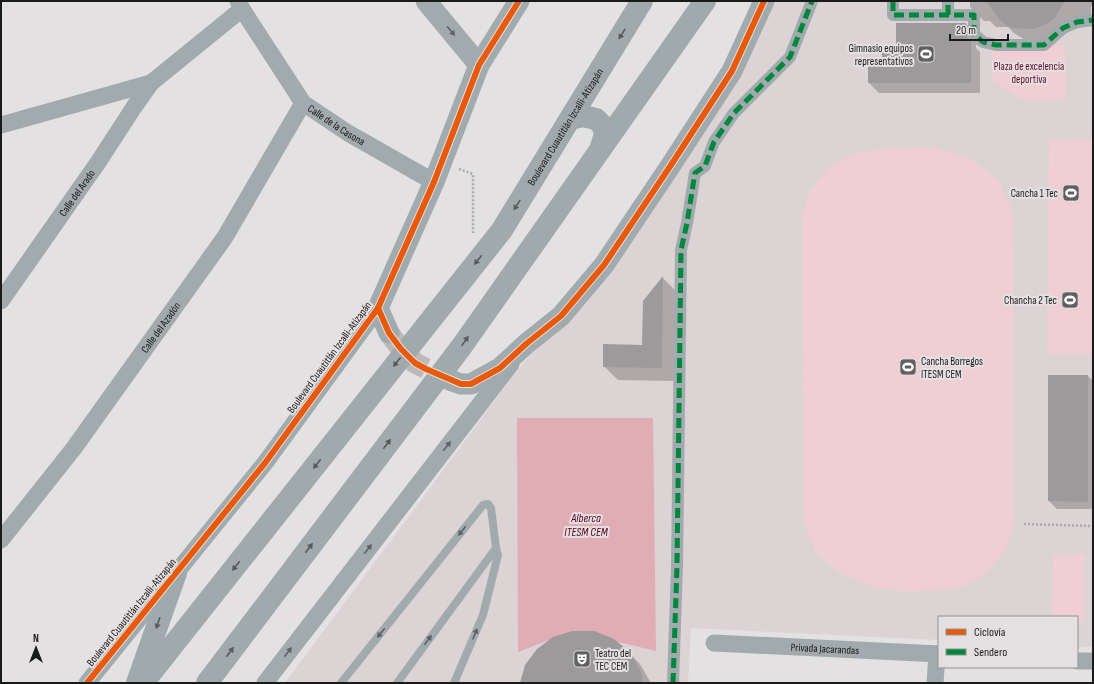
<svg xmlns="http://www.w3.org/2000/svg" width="1094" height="684" viewBox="0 0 1094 684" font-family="'Sofia Sans Condensed',sans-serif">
<rect width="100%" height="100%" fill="#e3e1e2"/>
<polygon fill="#dbd3d4" points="772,1 1093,1 1093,647 1077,647 1077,617 939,617 939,640 691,628 688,683 285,683 516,372 608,264"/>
<g fill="#efcfd4">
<polygon points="992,45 1065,45 1066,100 1022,100 992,80"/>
<polygon points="1049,139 1093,140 1093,354 1047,354"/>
<polygon points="894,147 935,148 971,159 999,181 1013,211 1014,520 1007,548 986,573 961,588 908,592 875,588 839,573 815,551 804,522 802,215 810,191 827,169 857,153"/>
<polygon points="1053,554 1085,555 1084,623 1077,623 1077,617 1052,617"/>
</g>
<polygon fill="#e0adb5" points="517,418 653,418 656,651 572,631 518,652"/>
<g fill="#0003">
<polygon points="970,1 1093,1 1093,6 1091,6 1091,25 1073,24 1068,32 1060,38 1027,41 1014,33 1008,27 996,27 990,21 984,21 970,7"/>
<polygon points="897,24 966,24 976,34 976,48 980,52 980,93 879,93 869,83 897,48"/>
<polygon points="663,278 676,291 675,381 618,380 604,366 643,346 644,301"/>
<polygon points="1049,376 1088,376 1093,381 1093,509 1057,509 1049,501"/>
<polygon points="630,654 640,664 651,683 521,683"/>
</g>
<g fill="#9c9a9a">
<polygon points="986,1 1065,1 1054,19 1047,24 1034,29 1013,28 1006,25 1000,20"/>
<polygon points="896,23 966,23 967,37 971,41 971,83 868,83 868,60 882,60 882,47 896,47"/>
<polygon points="663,276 662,368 603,367 603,344 642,345 643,301"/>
<polygon points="1048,375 1088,375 1088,502 1048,501"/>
<polygon points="572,631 594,631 614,639 631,653 641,672 643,683 520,683 525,665 537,649 553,637"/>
</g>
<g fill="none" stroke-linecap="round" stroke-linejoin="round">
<polyline stroke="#bbb9ba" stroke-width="21" stroke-dasharray="21 10" stroke-linecap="butt" points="389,333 401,349 415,363 452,381"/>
<g stroke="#a7abad" stroke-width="2.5" stroke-dasharray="2 2" stroke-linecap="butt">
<polyline points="459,169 473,174 473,233"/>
<polyline points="1024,524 1093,526"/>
</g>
<g stroke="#a1aaad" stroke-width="8">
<polyline points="341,683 483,505 488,504 491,508 496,548 397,683"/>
<polyline points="454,683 483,615 498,555 496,548"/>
</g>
<g stroke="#a1aaad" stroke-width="12">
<polyline points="893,1 893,15 974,15 974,34 983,42 996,45 1044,45 1063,28 1077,22 1093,20"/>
<polyline points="948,15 948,1"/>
<polyline points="673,683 677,566 681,250 687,223 695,173 705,166 714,142 734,113 790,57 812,1"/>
</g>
<g stroke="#a1aaad" stroke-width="17">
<path id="s1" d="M 238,1 L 242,9 L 303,103 L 348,133 L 434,182"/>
<polyline points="1,125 151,83"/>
<path id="s2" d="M 1,301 L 99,161 L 134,107 L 151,83 L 242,9"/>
<path id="s3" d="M 1,540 L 74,448 L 225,237 L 303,103"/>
<path id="s4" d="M 714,643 L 939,654"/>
<polyline points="1077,661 1093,661"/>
<polyline points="87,683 265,463 378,308"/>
<polyline points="265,683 511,364"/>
<polyline points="935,683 937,654"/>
</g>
<g stroke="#a1aaad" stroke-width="21">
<polyline points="426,1 479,65"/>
<polyline points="389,333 378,308 434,182 479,65 519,1"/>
<polyline points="452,381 461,384 471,384 500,368 526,344 561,316 604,265 671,165 732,71 764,1"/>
</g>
<g stroke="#a0a9ac" stroke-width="22">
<polyline points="570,119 583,116 596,119 603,126 605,134 600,150"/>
<polyline points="137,683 176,573"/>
<path id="s5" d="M 143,683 L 502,230 L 642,1"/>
<polyline points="207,683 462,346 705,1"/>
</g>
<g stroke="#00873e" stroke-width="5" stroke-dasharray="10 5" stroke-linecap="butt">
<polyline points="893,1 893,15 974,15 974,34 983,42 996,45 1044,45 1063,28 1077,22 1093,20"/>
<polyline points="948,15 948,1"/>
<polyline points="673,683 677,566 681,250 687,223 695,173 705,166 714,142 734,113 790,57 812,1"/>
</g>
<g stroke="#e4e0e1" stroke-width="8">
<g id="cycleway">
<polyline points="378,308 389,333 401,349 415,363 426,369 461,384 471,384 500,368 526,344 561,316 604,265 671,165 732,71 764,1"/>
<polyline points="87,683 265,463 378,308 434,182 479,65 519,1"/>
</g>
</g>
<use href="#cycleway" stroke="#e8590c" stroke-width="6"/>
</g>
<defs><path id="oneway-solid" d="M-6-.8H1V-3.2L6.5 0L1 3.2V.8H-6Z"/></defs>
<g fill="#5e6264">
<use href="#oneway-solid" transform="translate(451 31) rotate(50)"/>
<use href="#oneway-solid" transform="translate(447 446) rotate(-52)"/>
<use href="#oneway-solid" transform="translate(462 531) rotate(129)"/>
<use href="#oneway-solid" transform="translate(368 549) rotate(-52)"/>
<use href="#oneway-solid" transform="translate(381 633) rotate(129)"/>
<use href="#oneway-solid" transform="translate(475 634) rotate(-68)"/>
<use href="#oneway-solid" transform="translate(428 640) rotate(-53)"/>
<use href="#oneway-solid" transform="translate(288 652) rotate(-52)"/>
</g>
<g fill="#575a5c">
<use href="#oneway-solid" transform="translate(622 34) rotate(122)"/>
<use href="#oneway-solid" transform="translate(517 205) rotate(122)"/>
<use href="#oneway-solid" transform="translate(478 260) rotate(128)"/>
<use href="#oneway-solid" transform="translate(465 341) rotate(-55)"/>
<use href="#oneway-solid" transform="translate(397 362) rotate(128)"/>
<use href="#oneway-solid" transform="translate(387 444) rotate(-53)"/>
<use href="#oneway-solid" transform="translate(317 464) rotate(128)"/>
<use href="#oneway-solid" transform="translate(309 548) rotate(-53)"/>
<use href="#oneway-solid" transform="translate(236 566) rotate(128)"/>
<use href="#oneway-solid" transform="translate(158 623) rotate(109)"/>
<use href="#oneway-solid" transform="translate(230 652) rotate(-53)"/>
</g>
<defs>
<g id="stadium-square" transform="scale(0.9)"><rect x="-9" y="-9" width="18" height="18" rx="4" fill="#616060" stroke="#e4e0e1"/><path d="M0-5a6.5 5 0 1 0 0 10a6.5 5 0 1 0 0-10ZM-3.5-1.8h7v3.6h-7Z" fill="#fff"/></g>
<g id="theatre-square" transform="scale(0.9)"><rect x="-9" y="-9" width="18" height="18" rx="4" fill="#616060" stroke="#e4e0e1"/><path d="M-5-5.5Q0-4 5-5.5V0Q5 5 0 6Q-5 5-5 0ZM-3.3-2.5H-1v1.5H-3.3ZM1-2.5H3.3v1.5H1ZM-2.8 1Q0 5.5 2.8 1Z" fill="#fff"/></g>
</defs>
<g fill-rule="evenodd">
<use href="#stadium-square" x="926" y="54"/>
<use href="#stadium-square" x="1071" y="193"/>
<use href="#stadium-square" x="1070" y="300"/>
<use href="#stadium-square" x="908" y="367"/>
<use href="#theatre-square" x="582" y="659"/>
</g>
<g text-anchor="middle" stroke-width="4" stroke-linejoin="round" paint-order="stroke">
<g font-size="11" fill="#1b1a1a" stroke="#e4e0e1" text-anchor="end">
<text x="913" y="52">Gimnasio equipos<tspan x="913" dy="13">representativos</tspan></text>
<text x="1058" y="197">Cancha 1 Tec</text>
<text x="1057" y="304">Chancha 2 Tec</text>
<text x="921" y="365" text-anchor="start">Cancha Borregos<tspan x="921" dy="13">ITESM CEM</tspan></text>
<text x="595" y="657" text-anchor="start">Teatro del<tspan x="595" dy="13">TEC CEM</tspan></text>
</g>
<g font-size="11" fill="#650f2a" stroke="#e4e0e1">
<text x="1029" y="70">Plaza de excelencia<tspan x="1029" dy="13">deportiva</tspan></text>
</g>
<g font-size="11" fill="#1b1a1a" stroke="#e4e0e1">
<text dy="4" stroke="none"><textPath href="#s1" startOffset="161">Calle de la Casona</textPath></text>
<text dy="4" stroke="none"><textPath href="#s5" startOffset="699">Boulevard Cuautitlán Izcalli-Atizapán</textPath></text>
<text dy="4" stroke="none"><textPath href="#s2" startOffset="132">Calle del Arado</textPath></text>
<text dy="4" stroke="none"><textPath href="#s3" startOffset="266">Calle del Azadón</textPath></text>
<text transform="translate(329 357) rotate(-54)" y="4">Boulevard Cuautitlán Izcalli-Atizapán</text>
<text transform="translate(131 612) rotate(-51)" y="4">Boulevard Cuautitlán Izcalli-Atizapán</text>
<text dy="4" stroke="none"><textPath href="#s4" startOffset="111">Privada Jacarandas</textPath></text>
</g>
<g font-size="12" font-style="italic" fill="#57001f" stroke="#e4e0e1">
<text x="586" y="522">Alberca<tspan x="586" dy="14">ITESM CEM</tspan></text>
</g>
</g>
<rect width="1094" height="684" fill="none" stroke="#1b1a1a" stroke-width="4"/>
<rect x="938" y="616" width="140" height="52" fill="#e4e0e1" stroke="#949191"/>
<rect x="946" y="629" width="20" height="6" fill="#e8590c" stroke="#949191"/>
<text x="974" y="636" font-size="12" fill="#1b1a1a">Ciclovía</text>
<rect x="946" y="649" width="20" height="6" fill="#00873e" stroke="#949191"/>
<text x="974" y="656" font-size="12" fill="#1b1a1a">Sendero</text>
<g transform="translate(36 648)" stroke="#e4e0e1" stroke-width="3" paint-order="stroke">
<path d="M0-3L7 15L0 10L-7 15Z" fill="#1b1a1a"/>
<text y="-6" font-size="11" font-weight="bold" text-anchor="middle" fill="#1b1a1a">N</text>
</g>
<path d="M950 34v6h58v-6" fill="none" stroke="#1b1a1a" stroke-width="2"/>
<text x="956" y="34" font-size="12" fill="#1b1a1a" stroke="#e4e0e1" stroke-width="3" paint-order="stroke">20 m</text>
</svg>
